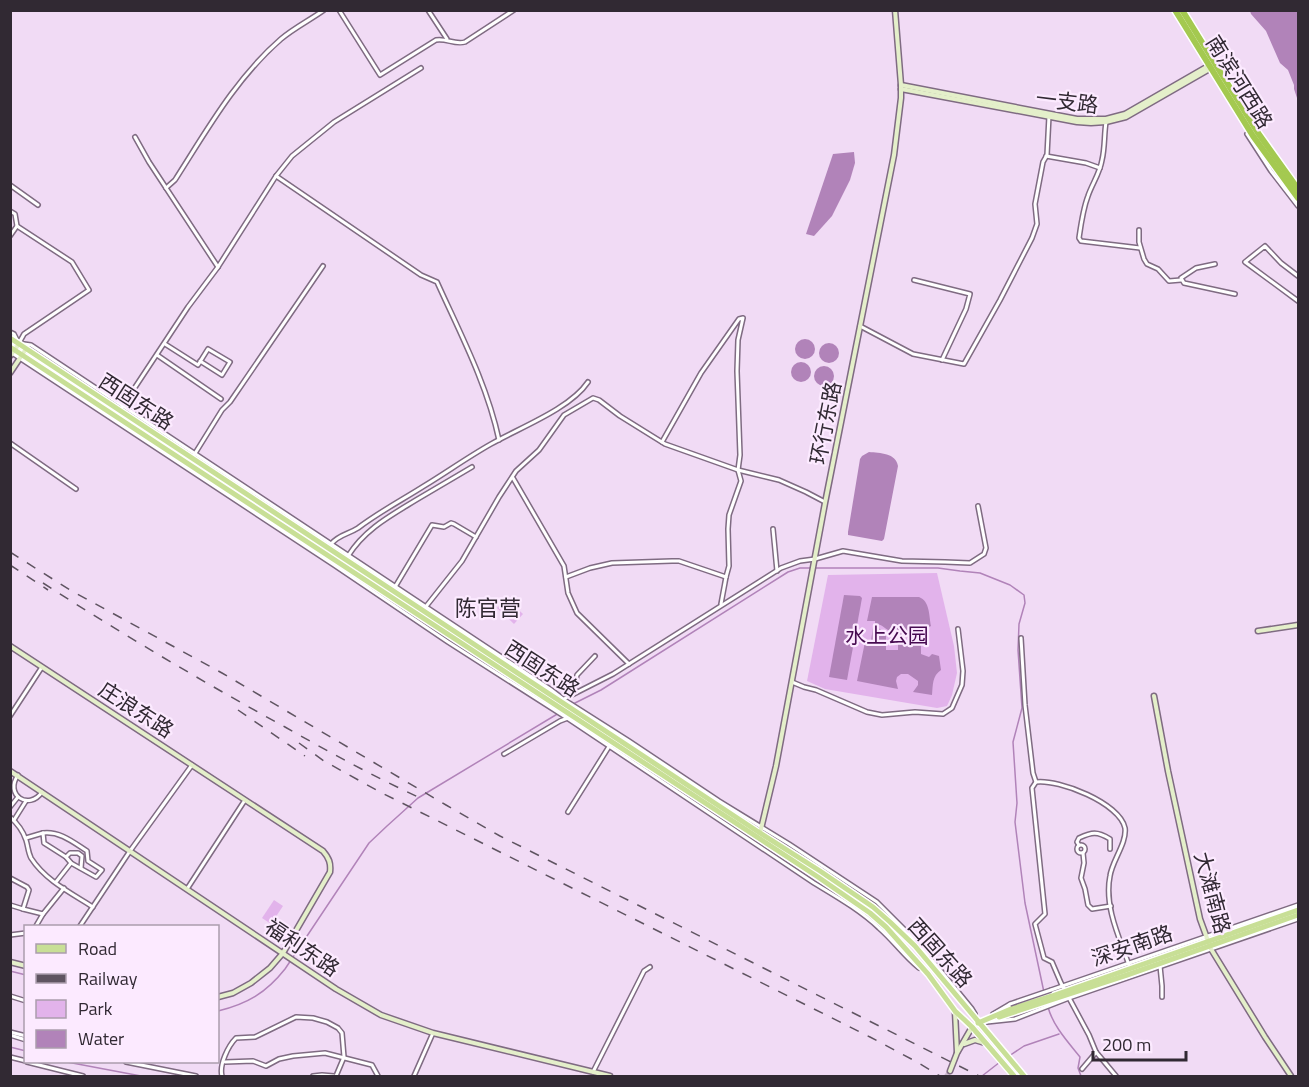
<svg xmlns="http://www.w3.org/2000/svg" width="1309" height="1087" viewBox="0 0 1309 1087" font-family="'Titillium Web','Noto Sans SC',sans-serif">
<rect width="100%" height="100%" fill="#f1dbf5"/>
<g fill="#e2b3eb">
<polygon points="937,573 954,646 957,673 952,695 947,706 937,708 825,689 807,681 828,575"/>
<polygon points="506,598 523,614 514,624 497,608"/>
<polygon points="274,900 283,906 271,924 262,918"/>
</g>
<g fill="#b183b9">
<polygon points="1250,11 1298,11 1298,101 1294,89 1294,85 1288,70 1280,63 1266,31 1251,14"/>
<polygon points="854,152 855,163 850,180 832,216 814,236 806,234 833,154"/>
<circle cx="805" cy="349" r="10"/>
<circle cx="829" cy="353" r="10"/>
<circle cx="801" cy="372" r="10"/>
<circle cx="824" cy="376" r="10"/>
<path d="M 869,452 C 880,453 896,453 898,466 L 884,539 L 882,541 L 848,535 L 848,532 L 860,459 L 862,456 Z"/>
<polygon points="844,595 860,596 862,598 847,680 829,677"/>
<path d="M 872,597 L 919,597 C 930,601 929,616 931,626 L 922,631 L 921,639 L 918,640 L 914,638 L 910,639 L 906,637 L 901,639 L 898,636 L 898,632 C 884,632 885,624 875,624 L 875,621 L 867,621 Z"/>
<path d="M 873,627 L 880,629 L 886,634 L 886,650 L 898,650 L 898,644 L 907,641 L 911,644 L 915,642 L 918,645 L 921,644 L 921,654 L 929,657 L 932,654 L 939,656 L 941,670 C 932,676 933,685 932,695 L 913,692 L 918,685 L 918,681 L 908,674 L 901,674 L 897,677 L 896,681 L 898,689 L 857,681 L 865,642 L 871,641 Z"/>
</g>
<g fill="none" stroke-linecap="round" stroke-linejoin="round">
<g stroke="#b183b9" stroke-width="1.5">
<polyline points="573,704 601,690 788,572 800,568 938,568 960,571 980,573 1010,585 1024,595 1025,603 1019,624 1018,650 1022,708 1013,742 1017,803 1015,822 1025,903 1045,997"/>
<polyline points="10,971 26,975"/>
<path d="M 1048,1007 C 1053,1026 1068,1042 1080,1057 L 1078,1068 L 1081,1076"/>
<path d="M 218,1011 C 247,1004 266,993 285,969 L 369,843 L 387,826 L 418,798 L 559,713"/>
<polyline points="10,1047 26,1051"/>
<polyline points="1009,1056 1024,1046 1059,1034"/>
<polyline points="67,1062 141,1076"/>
<polyline points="982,1076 1000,1062"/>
</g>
<polyline stroke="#cbb7ce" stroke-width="4" stroke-dasharray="4 2" stroke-linecap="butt" points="946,1076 950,1071"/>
<g stroke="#7f6b82" stroke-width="6">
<g id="street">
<path d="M 339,10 L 380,75 L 436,40 C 446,38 455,45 465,42 L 514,10"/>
<polyline points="428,10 447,39"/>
<path d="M 1106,122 C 1104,135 1105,148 1102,160 C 1100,173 1092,184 1088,196 C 1083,209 1081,224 1079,238 L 1081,241 L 1140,248"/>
<polyline points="1247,134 1271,171 1298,206"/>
<polyline points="135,137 149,162 218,267"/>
<polyline points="1046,156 1086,163 1100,168"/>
<path d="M 276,176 L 421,275 L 437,282 C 460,333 487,384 499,440"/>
<polyline points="10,185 38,205"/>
<path d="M 166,188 L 175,180 C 207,130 236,78 281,39 C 294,28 310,20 324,10"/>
<polyline points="10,211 15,214 17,226 10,236"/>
<polyline points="17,226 72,262 89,290 24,334 19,343"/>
<polyline points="1139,230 1139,242 1144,259 1147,264 1158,269 1169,281 1181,280"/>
<polyline points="1215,264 1196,268 1181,278 1184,283 1235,294"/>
<polyline points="1298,276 1281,263 1265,246 1245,262 1298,301"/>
<polyline points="914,280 970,294 966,309 942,360"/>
<polyline points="860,326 913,354 964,364 1000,300 1032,238 1037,224 1035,204 1043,162 1047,155 1049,116"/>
<polyline points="10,332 14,334 18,342"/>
<polyline points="24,344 31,345 550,689 563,699 629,741 719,801 789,844 877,902 918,943 972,1009 975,1014"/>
<polyline points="165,344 198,365 208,349 230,362 222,375 200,361"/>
<path d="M 12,353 L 334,565 L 448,642 L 567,718 L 814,883 C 837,897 860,910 879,928 C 893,940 904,956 919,968"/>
<polyline points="157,355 221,399"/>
<polyline points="122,407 188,307 218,267 276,176 292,156 334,122 421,68"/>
<polyline points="10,443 76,489"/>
<polyline points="194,455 222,410 230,402 323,266"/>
<polyline points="513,478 564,566 568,593 577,613 629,664"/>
<polyline points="773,529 777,571"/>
<path d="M 331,544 C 340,534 347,535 358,528 C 379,512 402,500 424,486 C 447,472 468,457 491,444 C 519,428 570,409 588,382"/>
<path d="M 348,556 C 365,529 390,516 416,500 C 435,489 453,478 472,467"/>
<polyline points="566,577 590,568 612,563 672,561 679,561 726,577 729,566 728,529 729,515 741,481 738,470 740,455 737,371 738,340 743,318 739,319 701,373 662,442"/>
<polyline points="395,587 432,525 444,527 451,523 454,524 476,537"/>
<polyline points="721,604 726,577"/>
<polyline points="424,609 462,561 499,497 516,471 539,450 564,415 593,398 599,400 620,416 665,444 738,470 779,480 806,492 825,502"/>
<polyline points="1021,638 1025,705 1033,773 1036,782"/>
<polyline points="792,682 804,687 816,690 867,712 882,715 915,712 943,714 952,708 962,685 963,671 958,629"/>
<polyline points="573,694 577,675 595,656"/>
<polyline points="554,704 613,674 781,568 800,561 815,559 843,551 902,561 945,562 970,563 984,554 986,548 978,506"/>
<polyline points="10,716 42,667"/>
<polyline points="504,754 560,721 573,716"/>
<path d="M 18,775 C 4,795 29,811 42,792"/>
<polyline points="10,807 18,797"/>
<polyline points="568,812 615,737"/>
<path d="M 10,817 C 17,823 23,831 26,840 C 28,846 28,852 31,858 C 45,880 71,893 93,907"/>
<polyline points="14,820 26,801"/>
<path d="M 43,833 C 60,831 73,842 87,851 L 88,861 L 102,870 L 96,877 L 71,863"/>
<polyline points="26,838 43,833 44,843 66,857 71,863 56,882"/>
<circle cx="1081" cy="849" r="4"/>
<path d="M 1079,845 L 1077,842 L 1079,838 C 1092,832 1097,831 1110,839 L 1110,849"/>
<polyline points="1083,853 1084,863 1081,878 1085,889 1088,905 1092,909 1111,906"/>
<polyline points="66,857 70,853 78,853 82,856 81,868"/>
<polyline points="10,878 27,887 29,890 23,909 10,905"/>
<polyline points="187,889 245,800"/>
<polyline points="23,909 43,914 64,888"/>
<polyline points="36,926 43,914"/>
<polyline points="80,926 130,851 192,765"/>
<polyline points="10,935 26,933"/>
<polyline points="1160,966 1162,986 1162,997"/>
<polyline points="1051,990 1298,905"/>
<polyline points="10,996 26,1001"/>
<polyline points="993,1014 1010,1004"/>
<polyline points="987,1022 1015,1019 1069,998 1298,919"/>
<polyline points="10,1032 26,1036"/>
<polyline points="10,1035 26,1040"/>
<polyline points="10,1057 26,1061"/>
<polyline points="27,1062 83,1076"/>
<polyline points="126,1062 196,1076"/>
<polyline points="225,1062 253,1061 266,1066 279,1059 293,1056 325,1053 372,1065 378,1076"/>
<polyline points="1082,1069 1093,1056 1096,1052"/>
<polyline points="593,1072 639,981 644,971 650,967"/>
<path d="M 222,1076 C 219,1065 228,1046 236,1038 L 255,1037 L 296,1017 L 313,1018 L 327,1022 L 338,1028 L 342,1033 L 344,1057 L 336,1076"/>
<polyline points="313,1076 322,1075 334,1076"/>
<polyline points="414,1076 433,1033"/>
<path d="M 1116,1076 L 1096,1052 L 1089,1035 L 1061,983 L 1052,962 L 1044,958 L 1035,924 L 1045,914 L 1032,788 L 1036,782 C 1059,779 1120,803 1125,828 C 1127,843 1112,861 1110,876 C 1104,906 1119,937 1129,965"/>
</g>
</g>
<g stroke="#7f6b82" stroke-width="7">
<g id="secondary">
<polyline points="901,85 1077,119 1106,119 1125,114 1210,65"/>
<polyline points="901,89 1077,122 1091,123 1106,122 1126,117 1213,67"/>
<polyline points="10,356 19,344"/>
<polyline points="10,373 26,349"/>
<polyline points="1258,631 1298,625"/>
<path d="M 10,646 L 323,851 C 329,858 331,863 330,872 L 283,953 L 270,968 L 251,983 L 233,993 L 218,997"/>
<polyline points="1154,696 1168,771 1200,919 1211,949 1265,1037 1291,1076"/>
<polyline points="10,771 336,989 381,1015 433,1033 610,1076"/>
<polyline points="760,833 776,766 825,503 894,155 901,98 901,85 895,10"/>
<polyline points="10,962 26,966"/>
<polyline points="955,1012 957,1052"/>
<polyline points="964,1044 975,1040 985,1043"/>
<polyline points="950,1071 957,1053 972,1027"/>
</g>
</g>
<g stroke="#fff" stroke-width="8">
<g id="primary">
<polyline points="10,338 760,833 820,871 873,907 890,922 915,946 1024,1076"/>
<polyline points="10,347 818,877 870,913 886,927 928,974 955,1011 972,1027 1014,1076"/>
<polyline points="999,1017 1127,975 1298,915"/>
<polyline points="978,1023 1011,1009 1052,996 1298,910"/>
</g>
</g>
<g stroke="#fff" stroke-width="9">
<g id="highway">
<polyline points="1175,10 1253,136 1298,198"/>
<polyline points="1182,10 1258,133 1298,189"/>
</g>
</g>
<use href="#street" stroke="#fff" stroke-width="3"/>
<use href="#secondary" stroke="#e4efca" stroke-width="4"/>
<use href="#primary" stroke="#c8df96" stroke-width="5"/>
<use href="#highway" stroke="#a4c950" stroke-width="6"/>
<g stroke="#5f5461" stroke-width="1.5" stroke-dasharray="10 10" stroke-linecap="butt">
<polyline points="10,552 70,590 222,673 446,805 500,836 979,1076"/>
<polyline points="10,565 48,590"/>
<path d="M 43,583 C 122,634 203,682 285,727 C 329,752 373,776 418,797"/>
<polyline points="238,710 305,756"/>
<polyline points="299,743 324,761 380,792 870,1037 917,1062 940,1076"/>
</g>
<g stroke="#7f6b82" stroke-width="6" stroke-linecap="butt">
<polyline id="street-bridge" points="1010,1004 1051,990"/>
</g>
<use href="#street-bridge" stroke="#fff" stroke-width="3"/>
</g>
<g text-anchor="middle" stroke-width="4.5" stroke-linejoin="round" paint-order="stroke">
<g font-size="21" fill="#312933" stroke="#fceaff">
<text transform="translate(1239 82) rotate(58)" y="7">南滨河西路</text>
<text transform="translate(1067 102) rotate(7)" y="7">一支路</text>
<text transform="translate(136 402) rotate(33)" y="7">西固东路</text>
<text transform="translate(826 423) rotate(-79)" y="7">环行东路</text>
<text transform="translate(542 669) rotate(33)" y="7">西固东路</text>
<text transform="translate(136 710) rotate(33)" y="7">庄浪东路</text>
<text transform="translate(1212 893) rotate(75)" y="7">大滩南路</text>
<text transform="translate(1132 946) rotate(-19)" y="7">深安南路</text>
<text transform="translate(302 948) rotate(34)" y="7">福利东路</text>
<text transform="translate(940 953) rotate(48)" y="7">西固东路</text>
</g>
<g font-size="21" fill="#460a50" stroke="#fceaff">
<text x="887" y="643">水上公园</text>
</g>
<g font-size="22" fill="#312933" stroke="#fceaff">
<text x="488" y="616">陈官营</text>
</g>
</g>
<rect width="1309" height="1087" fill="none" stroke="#312933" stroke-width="24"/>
<rect x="24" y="925" width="195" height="138" fill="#fceaff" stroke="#ab9dad" stroke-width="1.5"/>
<rect x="36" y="944" width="30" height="9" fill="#c8df96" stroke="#ab9dad" stroke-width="1.5"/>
<text x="78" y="955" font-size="18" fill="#312933">Road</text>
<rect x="36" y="974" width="30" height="9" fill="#5f5461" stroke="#ab9dad" stroke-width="1.5"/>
<text x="78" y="985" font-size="18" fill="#312933">Railway</text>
<rect x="36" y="1000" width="30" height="18" fill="#e2b3eb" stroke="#ab9dad" stroke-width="1.5"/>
<text x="78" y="1015" font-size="18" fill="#312933">Park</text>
<rect x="36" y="1030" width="30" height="18" fill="#b183b9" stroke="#ab9dad" stroke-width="1.5"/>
<text x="78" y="1045" font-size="18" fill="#312933">Water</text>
<path d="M1093 1051v9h93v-9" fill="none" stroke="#312933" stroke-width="3"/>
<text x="1102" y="1051" font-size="18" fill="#312933" stroke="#fceaff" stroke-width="4.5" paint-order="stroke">200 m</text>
</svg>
